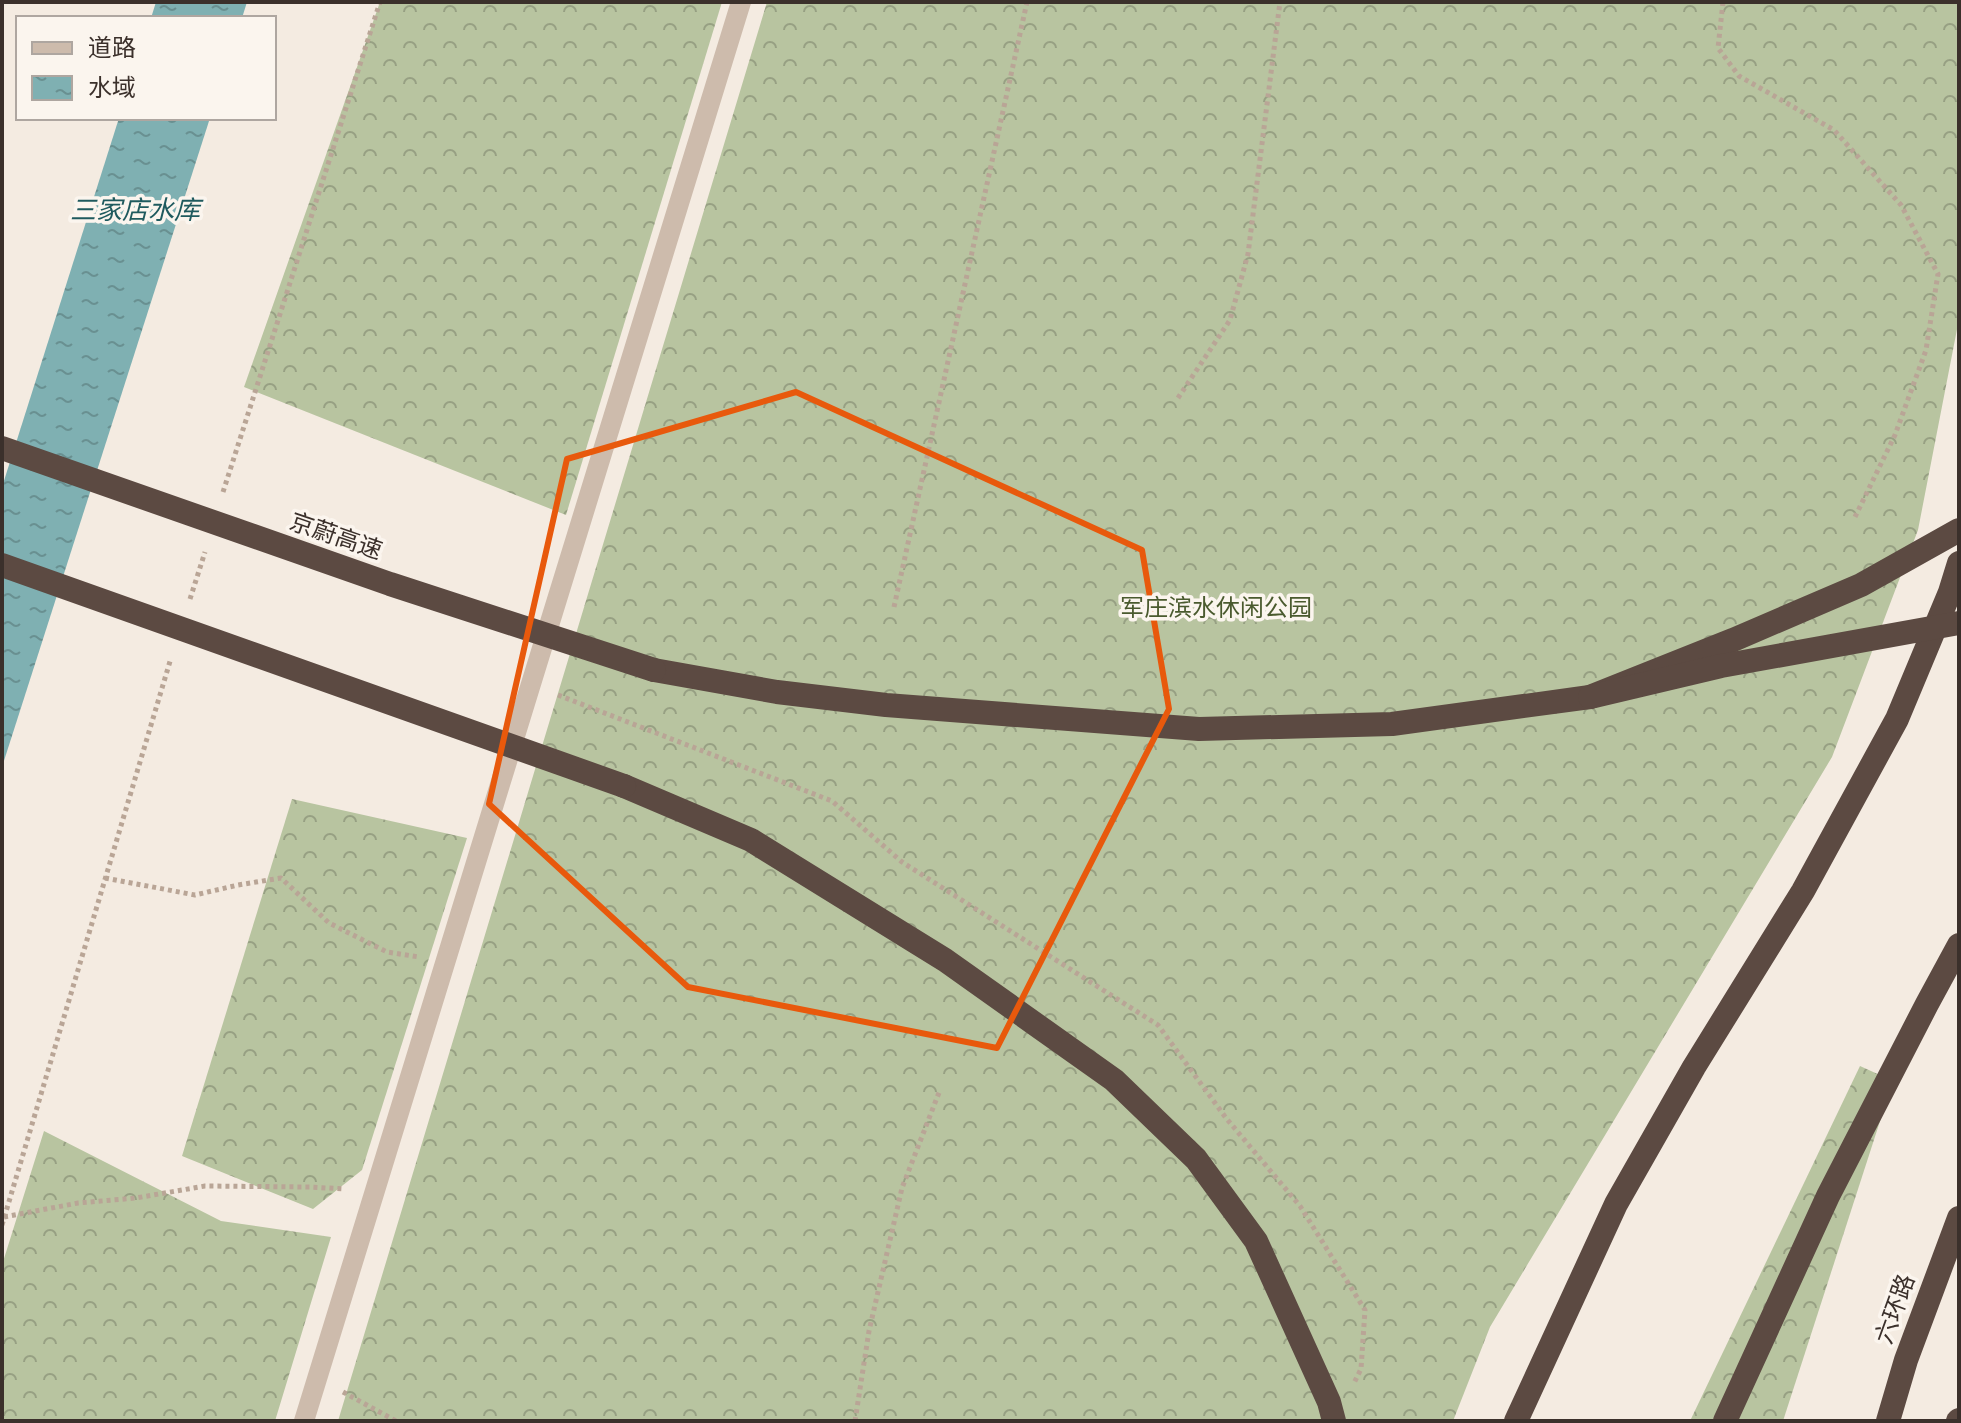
<svg xmlns="http://www.w3.org/2000/svg" width="1961" height="1423" viewBox="0 0 1961 1423" font-family="'Sofia Sans Condensed','Noto Sans SC',sans-serif">
<defs>
<pattern id="forest-crowns" width="20" height="18" patternUnits="userSpaceOnUse" patternTransform="scale(2)"><rect width="20" height="18" fill="#b8c4a0"/><path d="M2 6a3 3 0 1 1 6 0M12 15a3 3 0 1 1 6 0" fill="none" stroke="#97a083"/></pattern>
<pattern id="water-ripples" width="26" height="14" patternUnits="userSpaceOnUse" patternTransform="scale(2)"><rect width="26" height="14" fill="#7fb0b2"/><path d="M2 4q2-2 4 0t4 0M15 11q2-2 4 0t4 0" fill="none" stroke="#699091"/></pattern>
</defs>
<rect width="100%" height="100%" fill="#f4ebe1"/>
<g fill="url(#forest-crowns)">
<polygon points="380,2 722,2 566,515 244,387"/>
<polygon points="767,2 1959,2 1959,319 1918,530 1832,757 1490,1327 1453,1421 338,1421"/>
<polygon points="292,799 467,838 362,1170 313,1209 182,1156"/>
<polygon points="1860,1066 1893,1081 1783,1421 1690,1421"/>
<polygon points="44,1131 221,1221 331,1237 275,1421 2,1421 2,1265"/>
</g>
<g fill="url(#water-ripples)">
<polygon points="156,2 247,2 242,18 151,18"/>
<polygon points="119,118 210,118 2,767 2,487"/>
</g>
<g fill="none" stroke-linecap="round" stroke-linejoin="round">
<g stroke="#b9a596" stroke-width="5" stroke-dasharray="4 4" stroke-linecap="butt">
<polyline points="1723,2 1718,48 1739,76 1834,130 1901,205 1938,274 1926,350 1895,435 1854,519"/>
<polyline points="1178,398 1230,320 1248,254 1280,2"/>
<polyline points="223,492 380,2"/>
<polyline points="190,599 205,552"/>
<polyline points="894,607 1027,2"/>
<polyline points="558,695 832,801 902,862 1158,1025 1226,1118 1300,1206 1365,1310 1361,1369 1354,1383"/>
<polyline points="105,878 195,895 238,885 281,878 329,923 387,952 419,957"/>
<polyline points="4,1217 78,1203 136,1198 205,1186 310,1187 345,1189"/>
<polyline points="2,1225 171,658"/>
<polyline points="343,1392 396,1421"/>
<polyline points="855,1421 869,1331 902,1188 940,1090"/>
</g>
<polyline stroke="#cdbbac" stroke-width="20" points="304,1421 741,2"/>
<g stroke="#5c4a42" stroke-width="24">
<polyline points="654,670 777,692 886,705 1199,729 1392,724 1590,697 1733,640 1861,585 1959,530"/>
<polyline points="624,786 751,840 945,960 1114,1080 1196,1159 1256,1241 1329,1402 1334,1421"/>
<polyline points="1516,1421 1616,1204 1694,1067 1803,891 1897,719 1950,592 1959,563"/>
<polyline points="1725,1421 1828,1196 1927,1004 1959,945"/>
<polyline points="1888,1421 1906,1360 1959,1218"/>
<polyline points="1958,1421 1959,1420"/>
</g>
<g stroke="#5c4a42" stroke-width="24">
<polyline points="2,448 390,584 654,670"/>
<polyline points="2,565 624,786"/>
<polyline points="1590,697 1721,666 1959,623"/>
</g>
</g>
<path fill="none" stroke="#e8590c" stroke-width="6" stroke-linejoin="round" d="M 796,392 L 1142,550 L 1169,709 L 997,1048 L 688,987 L 489,804 L 567,459 Z"/>
<g text-anchor="middle" stroke-width="7" stroke-linejoin="round" paint-order="stroke">
<g font-size="24" fill="#3b302b" stroke="#fbf5ee">
<text transform="translate(336 536) rotate(19)" y="8">京蔚高速</text>
<text transform="translate(1895 1309) rotate(-70)" y="8">六环路</text>
</g>
<g font-size="24" fill="#4a5a2e" stroke="#fbf5ee">
<text x="1216" y="616">军庄滨水休闲公园</text>
</g>
<g font-size="26" font-style="italic" fill="#1f5a5e" stroke="#fbf5ee">
<text x="135" y="219">三家店水库</text>
</g>
</g>
<rect width="1961" height="1423" fill="none" stroke="#3b302b" stroke-width="8"/>
<rect x="16" y="16" width="260" height="104" fill="#fbf5ee" stroke="#aea6a0" stroke-width="2"/>
<rect x="32" y="42" width="40" height="12" fill="#cdbbac" stroke="#aea6a0" stroke-width="2"/>
<text x="88" y="56" font-size="24" fill="#3b302b">道路</text>
<rect x="32" y="76" width="40" height="24" fill="url(#water-ripples)" stroke="#aea6a0" stroke-width="2"/>
<text x="88" y="96" font-size="24" fill="#3b302b">水域</text>
</svg>
